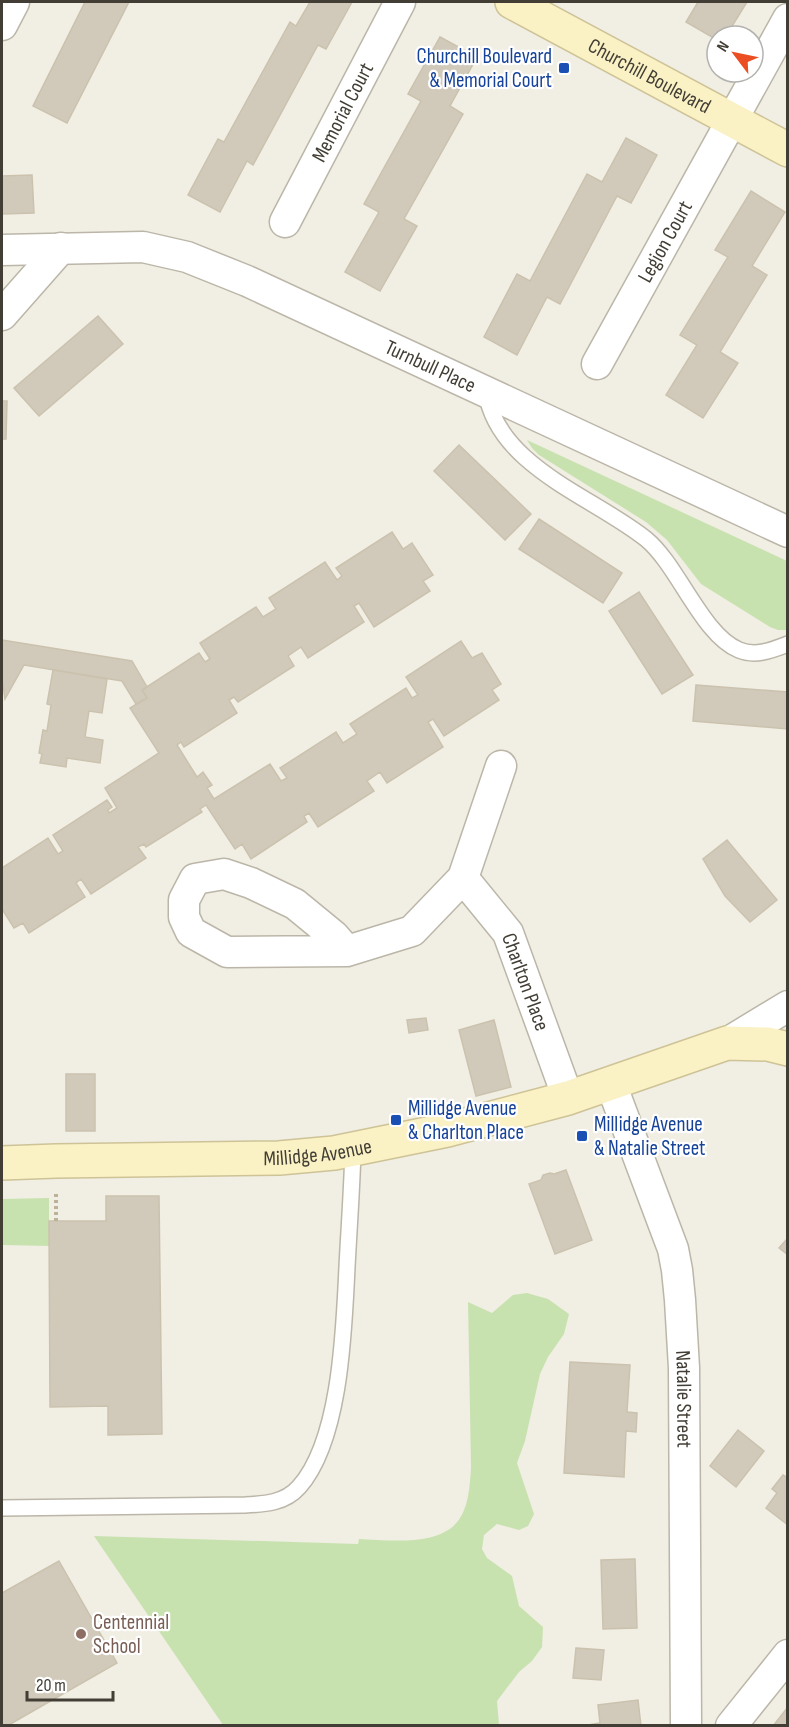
<svg xmlns="http://www.w3.org/2000/svg" width="789" height="1727" viewBox="0 0 789 1727" font-family="'Sofia Sans Condensed',sans-serif">
<rect width="100%" height="100%" fill="#f1eee4"/>
<g fill="#c8e2af">
<polygon points="527,440 787,561 787,630 778,630 770,627 701,584 667,540 646,522 539,455 532,448"/>
<polygon points="49,1198 49,1246 2,1245 2,1199"/>
<path d="M 527,1293 L 548,1299 L 569,1314 L 564,1334 L 548,1357 L 540,1374 L 525,1441 L 517,1463 L 534,1514 L 528,1526 L 519,1530 L 497,1524 L 484,1535 L 482,1549 L 487,1558 L 512,1576 L 519,1606 L 543,1627 L 542,1647 L 532,1661 L 519,1672 L 497,1701 L 499,1725 L 223,1725 L 94,1536 L 358,1544 L 359,1539 C 388,1540 438,1547 458,1521 C 469,1507 470,1484 471,1467 L 468,1302 L 492,1313 L 513,1295 Z"/>
</g>
<g fill="#d1cabb" stroke="#cbc2ae" stroke-width="1.5">
<polygon points="85,2 129,2 67,123 33,106"/>
<polygon points="310,2 352,2 326,49 318,45 253,165 247,161 220,212 188,195 218,139 224,142 290,22 296,26"/>
<polygon points="698,2 747,2 726,36 717,36 717,40 686,22"/>
<polygon points="440,37 477,57 450,106 463,114 404,219 417,226 380,291 345,272 379,212 364,204 421,101 408,94"/>
<polygon points="626,138 657,155 631,203 617,196 560,304 547,297 517,355 484,337 517,274 530,281 587,174 602,182"/>
<polygon points="32,175 34,213 2,214 2,176"/>
<polygon points="751,191 785,212 752,266 767,275 720,352 738,363 703,418 666,395 697,345 680,335 728,257 715,250"/>
<polygon points="98,316 123,344 39,416 14,388"/>
<polygon points="2,401 7,401 6,439 2,439"/>
<polygon points="459,445 531,514 505,540 434,471"/>
<polygon points="539,519 622,573 603,603 519,549"/>
<polygon points="392,532 403,549 412,543 433,575 423,581 430,591 374,627 359,603 354,606 364,622 308,658 301,647 288,656 294,666 238,702 234,697 229,700 237,713 184,747 181,742 177,745 197,777 203,772 212,785 207,788 214,799 270,764 281,781 287,778 280,768 336,732 343,743 357,734 350,724 406,688 412,698 418,695 406,677 461,641 472,658 482,653 501,684 492,690 499,700 444,736 433,719 428,722 443,747 387,783 380,772 367,781 374,791 318,827 309,813 304,816 307,822 251,859 242,844 235,849 206,805 200,809 202,812 146,847 144,844 138,847 146,858 91,894 81,879 76,883 85,897 29,933 23,923 14,928 2,909 2,868 48,838 58,854 63,851 53,835 107,800 112,807 108,810 109,813 117,808 105,788 159,753 130,708 147,698 142,690 199,653 205,662 210,659 200,643 256,607 263,617 276,609 269,598 325,562 337,580 342,576 336,568"/>
<polygon points="639,592 693,675 662,694 609,611"/>
<polygon points="2,640 132,661 147,687 142,690 147,698 136,704 122,681 24,665 5,699 2,678"/>
<polygon points="53,670 107,679 102,713 89,711 85,737 103,740 100,763 67,758 66,767 40,763 42,754 39,753 43,730 47,731 51,705 47,704"/>
<polygon points="696,685 788,692 788,729 693,721"/>
<polygon points="727,840 777,900 750,922 725,896 703,859"/>
<polygon points="426,1018 428,1030 409,1033 407,1020"/>
<polygon points="494,1020 511,1087 476,1096 459,1030"/>
<rect x="66" y="1074" width="29" height="57"/>
<polygon points="566,1170 592,1240 555,1254 529,1184 541,1180 543,1175 550,1173 554,1174"/>
<polygon points="106,1196 159,1196 162,1434 108,1435 108,1406 50,1407 49,1221 106,1221"/>
<polygon points="788,1238 788,1255 779,1248"/>
<polygon points="570,1362 630,1365 627,1412 637,1413 636,1432 626,1431 624,1477 564,1473"/>
<polygon points="738,1430 764,1451 736,1487 710,1466"/>
<polygon points="783,1475 788,1478 788,1525 766,1508 777,1493 772,1489"/>
<polygon points="635,1559 637,1628 603,1629 601,1560"/>
<polygon points="59,1561 117,1663 7,1726 2,1726 2,1593"/>
<polygon points="576,1648 604,1650 601,1680 573,1678"/>
<polygon points="638,1700 641,1726 582,1726 600,1723 598,1705"/>
<polygon points="788,1707 788,1726 773,1726"/>
</g>
<g fill="none" stroke-linecap="round" stroke-linejoin="round">
<g stroke="#bbb6a8" stroke-width="18">
<g id="lane">
<path d="M 486,392 C 498,467 594,497 646,539 C 678,565 702,635 739,650 C 756,657 772,650 788,644"/>
<path d="M 2,1508 L 245,1505 C 265,1504 285,1503 299,1487 C 341,1440 344,1328 347,1267 C 349,1228 352,1188 353,1149"/>
</g>
</g>
<g stroke="#bbb6a8" stroke-width="33">
<g id="street">
<polyline points="2,25 14,2"/>
<path id="s1" d="M 285,222 L 400,2"/>
<path id="s2" d="M 2,250 L 143,247 L 187,257 L 247,281 L 788,532"/>
<polyline points="2,315 61,248"/>
<path id="s3" d="M 597,364 L 788,19"/>
<path id="s4" d="M 463,878 L 508,933 L 568,1098"/>
<polyline points="347,951 334,936 295,904 251,883 224,874 195,879 184,900 184,917 191,932 227,952 347,951 412,931 463,878 501,766"/>
<polyline points="727,1043 788,1006"/>
<path id="s5" d="M 611,1084 L 673,1249 L 677,1270 L 680,1300 L 684,1368 L 686,1726"/>
<polyline points="731,1726 788,1655"/>
</g>
</g>
<g stroke="#cec397" stroke-width="36">
<g id="secondary">
<path id="s6" d="M 512,2 L 788,150"/>
<path id="s7" d="M 2,1163 L 56,1161 L 279,1158 L 334,1153 L 447,1130 L 568,1098 L 727,1043 L 768,1044 L 788,1049"/>
</g>
</g>
<polyline stroke="#bcb29a" stroke-width="4" stroke-dasharray="3 3" stroke-linecap="butt" points="56,1221 56,1192"/>
<use href="#lane" stroke="#fff" stroke-width="15"/>
<use href="#street" stroke="#fff" stroke-width="30"/>
<use href="#secondary" stroke="#faf1c5" stroke-width="33"/>
</g>
<g fill="#1a4fb4" stroke="#fff" stroke-width="2">
<rect x="558" y="62" width="12" height="12" rx="3"/>
<rect x="390" y="1114" width="12" height="12" rx="3"/>
<rect x="576" y="1130" width="12" height="12" rx="3"/>
</g>
<circle fill="#8d6e63" stroke="#fff" stroke-width="2" cx="81" cy="1634" r="6"/>
<g text-anchor="middle" stroke-width="4.5" stroke-linejoin="round" paint-order="stroke">
<g font-size="21" fill="#164399" stroke="#fff" text-anchor="start">
<text x="552" y="63" text-anchor="end">Churchill Boulevard<tspan x="552" dy="24">&amp; Memorial Court</tspan></text>
<text x="408" y="1115">Millidge Avenue<tspan x="408" dy="24">&amp; Charlton Place</tspan></text>
<text x="594" y="1131">Millidge Avenue<tspan x="594" dy="24">&amp; Natalie Street</tspan></text>
</g>
<g font-size="21" fill="#423e35" stroke="#fff">
<text dy="7" stroke="none"><textPath href="#s6" startOffset="156">Churchill Boulevard</textPath></text>
<text dy="7" stroke="none"><textPath href="#s1" startOffset="124">Memorial Court</textPath></text>
<text dy="7" stroke="none"><textPath href="#s3" startOffset="140">Legion Court</textPath></text>
<text dy="7" stroke="none"><textPath href="#s2" startOffset="453">Turnbull Place</textPath></text>
<text dy="7" stroke="none"><textPath href="#s4" startOffset="123">Charlton Place</textPath></text>
<text dy="7" stroke="none"><textPath href="#s7" startOffset="316">Millidge Avenue</textPath></text>
<text dy="7" stroke="none"><textPath href="#s5" startOffset="327">Natalie Street</textPath></text>
</g>
<g font-size="21" fill="#785e54" stroke="#fff" text-anchor="start">
<text x="93" y="1629">Centennial<tspan x="93" dy="24">School</tspan></text>
</g>
</g>
<rect width="789" height="1727" fill="none" stroke="#423e35" stroke-width="6"/>
<g transform="translate(735 54) rotate(302)"><circle r="28" fill="#ffffff" stroke="#b3b2ae" stroke-width="1.5"/>
<path d="M0-4.5L10 22L0 15L-10 22Z" fill="#ea4e22"/>
<text y="-9" font-size="16" font-weight="bold" text-anchor="middle" fill="#423e35">N</text>
</g>
<path d="M27 1691v9h86v-9" fill="none" stroke="#423e35" stroke-width="3"/>
<text x="36" y="1691" font-size="18" fill="#423e35" stroke="#ffffff" stroke-width="4.5" paint-order="stroke">20 m</text>
</svg>
